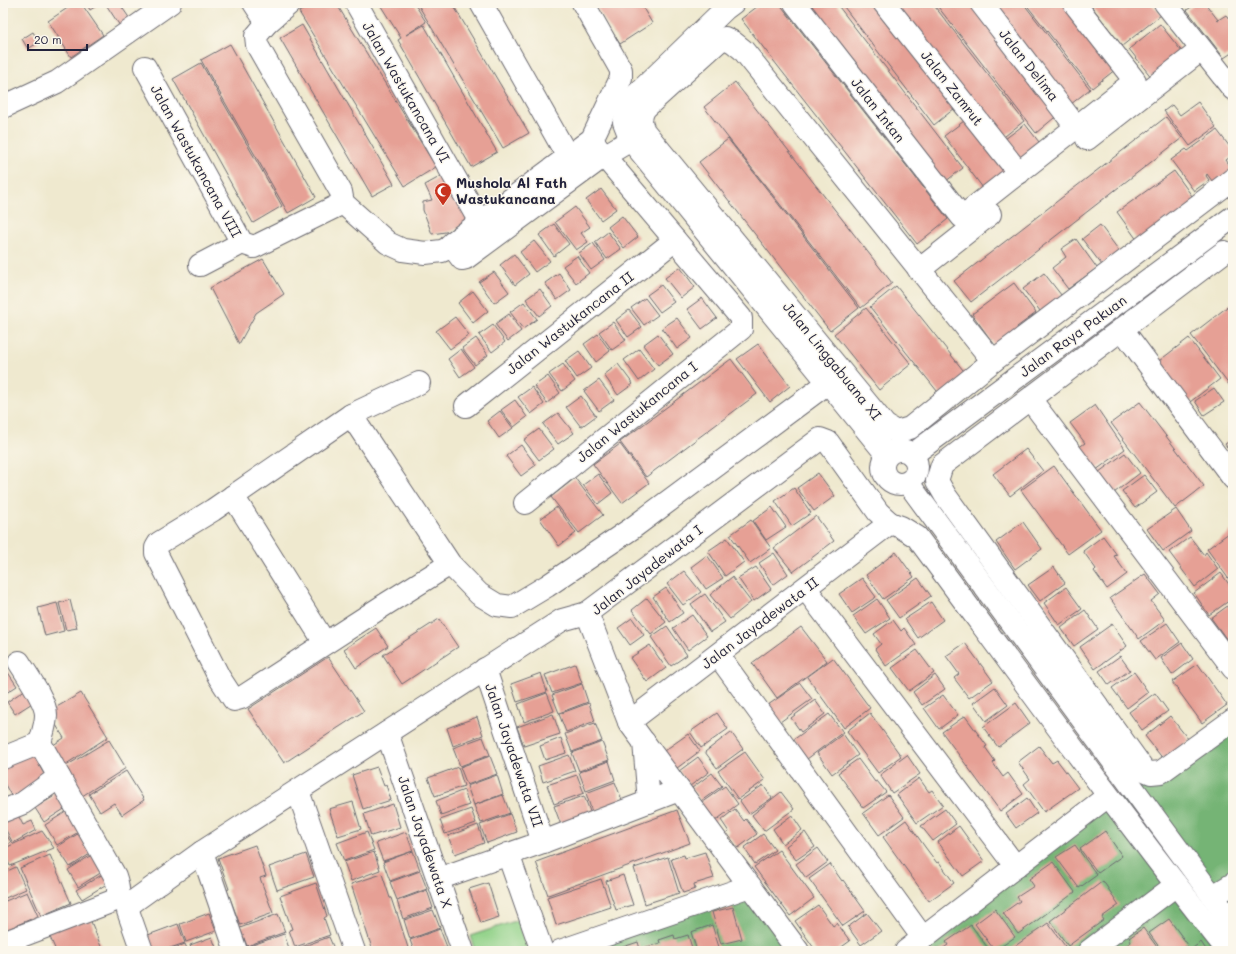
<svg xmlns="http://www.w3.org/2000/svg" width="1236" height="954" viewBox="0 0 1236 954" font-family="Mali,sans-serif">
<rect width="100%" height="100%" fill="#fbf7ec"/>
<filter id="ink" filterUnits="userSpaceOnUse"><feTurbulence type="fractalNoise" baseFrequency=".025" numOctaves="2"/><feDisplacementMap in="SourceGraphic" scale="8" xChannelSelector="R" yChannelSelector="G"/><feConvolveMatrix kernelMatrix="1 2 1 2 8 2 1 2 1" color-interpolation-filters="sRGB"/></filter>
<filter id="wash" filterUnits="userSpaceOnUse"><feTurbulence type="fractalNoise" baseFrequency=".012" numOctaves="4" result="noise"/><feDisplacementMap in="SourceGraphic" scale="16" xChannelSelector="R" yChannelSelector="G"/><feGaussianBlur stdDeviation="0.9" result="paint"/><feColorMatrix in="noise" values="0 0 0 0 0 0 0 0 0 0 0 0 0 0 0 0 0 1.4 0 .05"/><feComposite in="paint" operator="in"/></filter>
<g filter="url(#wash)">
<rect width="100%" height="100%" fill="#efe9cf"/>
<polygon fill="#92d289" stroke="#5a7a62" points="518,920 528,951 475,951 470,936"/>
<g fill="#75b475" stroke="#4c6b58">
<polygon points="1233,715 1233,951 907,951"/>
<polygon points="744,883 793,951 547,951"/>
</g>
<g id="blocks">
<g fill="#e6a095">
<polygon points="75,3 81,3 103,35 71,57 48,21"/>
<polygon points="86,3 101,3 90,10"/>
<polygon points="105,3 119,3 130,19 120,26"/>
<polygon points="314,3 336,3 436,167 405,186 299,12"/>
<polygon points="379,3 414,3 426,22 406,35 424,25 497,152 471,167 398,40 401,38"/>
<polygon points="417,3 452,3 529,133 503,148"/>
<polygon points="594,3 640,3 652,23 620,44"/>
<polygon points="762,3 779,3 948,219 917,244 741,19"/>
<polygon points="799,3 836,3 963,168 941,185"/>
<polygon points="841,3 875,3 955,108 934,125"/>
<polygon points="893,3 932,3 1024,121 1000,140"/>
<polygon points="935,3 974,3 1060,113 1036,133"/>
<polygon points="984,3 1023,3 1090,89 1066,108"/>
<polygon points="1025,3 1065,3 1116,69 1092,88"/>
<polygon points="1089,3 1151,3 1161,15 1122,46"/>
<polygon points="1197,3 1205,3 1218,20 1226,15 1233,24 1233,52 1224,58 1187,10"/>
<polygon points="1160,24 1183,53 1152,78 1129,49"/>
<polygon points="302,25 394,184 372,196 280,38"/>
<polygon points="33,32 39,42 28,49 22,39"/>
<polygon points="230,44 316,197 288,213 201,60"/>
<polygon points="201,63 282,206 253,223 173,79"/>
<polygon points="735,82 892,283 861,308 704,107"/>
<polygon points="1198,102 1216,127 1190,146 1164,111 1172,105 1180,115"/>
<polygon points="1166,117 1182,138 971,302 954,281"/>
<polygon points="968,118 1010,175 986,192 944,136"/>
<polygon points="1025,124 1046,151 1022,170 1001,142"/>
<polygon points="1217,130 1233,151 1233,155 1226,160 1233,170 1215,185 1207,174 1206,176 1209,180 1194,191 1171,160 1186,149 1188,151"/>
<polygon points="728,139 859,308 830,331 699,162"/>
<polygon points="1174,171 1197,203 1140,244 1117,212"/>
<polygon points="445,174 471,222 452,231 432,234 423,210 423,202 432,200 425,185"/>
<polygon points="601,189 616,209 601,220 586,200"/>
<polygon points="575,207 590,227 581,233 588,242 576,250 555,222"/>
<polygon points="622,216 638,237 624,248 608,227"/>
<polygon points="554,224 569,244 554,256 539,235"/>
<polygon points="1100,225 1120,252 1102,265 1082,239"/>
<polygon points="608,232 621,249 607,259 595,242"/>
<polygon points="1076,239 1097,268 1068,289 1052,268 1066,257 1061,249"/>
<polygon points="534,241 550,261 535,272 520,252"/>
<polygon points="593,243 605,260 591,270 579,253"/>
<polygon points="514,254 529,274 515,285 500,265"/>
<polygon points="577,256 589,273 576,283 563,266"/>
<polygon points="263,259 284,294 256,313 239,344 210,288"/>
<polygon points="680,267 695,287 681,298 665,278"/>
<polygon points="494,272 509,292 494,303 479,282"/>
<polygon points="559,273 571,290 557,300 545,283"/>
<polygon points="1044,273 1065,300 1044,316 1023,289"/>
<polygon points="1014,283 1036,313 1017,327 1019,330 996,347 972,314"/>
<polygon points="661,285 674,302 660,312 647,295"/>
<polygon points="896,286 967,375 941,396 870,307"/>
<polygon points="540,289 552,306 539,316 526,299"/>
<polygon points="473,291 488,311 473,323 458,303"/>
<polygon points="645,298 658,315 644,325 631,308"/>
<polygon points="702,298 717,318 702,329 687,309"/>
<polygon points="524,302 537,319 523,329 510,312"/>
<polygon points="1231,304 1233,307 1233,390 1191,335"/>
<polygon points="866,308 911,364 879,390 834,334"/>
<polygon points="629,310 642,327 628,337 616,320"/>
<polygon points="509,314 521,331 508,341 495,324"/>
<polygon points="455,317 469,335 450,349 436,331"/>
<polygon points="677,318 692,338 677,349 662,328"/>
<polygon points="613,322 626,340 612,350 599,332"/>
<polygon points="493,325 505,342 492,352 479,335"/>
<polygon points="598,334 610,351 596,362 584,344"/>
<polygon points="658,334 673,354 658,365 643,345"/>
<polygon points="476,338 488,355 475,365 462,348"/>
<polygon points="1189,338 1220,379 1186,405 1155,364"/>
<polygon points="758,344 790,386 770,402 737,359"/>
<polygon points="461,349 474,367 460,377 448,359"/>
<polygon points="639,349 654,369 639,381 624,360"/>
<polygon points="579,351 591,368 577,378 565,361"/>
<polygon points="731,359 757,394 646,477 620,442"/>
<polygon points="563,364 575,381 562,391 549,374"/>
<polygon points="618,364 633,384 618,395 604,375"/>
<polygon points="548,376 560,393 547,403 534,386"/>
<polygon points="599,380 614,400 599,411 584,391"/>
<polygon points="532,387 544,404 531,414 518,397"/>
<polygon points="1214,388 1224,402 1204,415 1195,401"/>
<polygon points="581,396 596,416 581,427 566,407"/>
<polygon points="515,400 527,417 514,427 501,410"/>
<polygon points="1140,402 1204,486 1175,508 1111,423"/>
<polygon points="1095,405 1125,449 1092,473 1075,450 1085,443 1070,423"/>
<polygon points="500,411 513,428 499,438 487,421"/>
<polygon points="558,413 574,433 558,444 543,424"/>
<polygon points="539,429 554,449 539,460 524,440"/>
<polygon points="1233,439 1233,456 1225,444"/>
<polygon points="620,444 649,483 622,503 593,464"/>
<polygon points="521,445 536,465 521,476 506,456"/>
<polygon points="1026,449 1043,471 1010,496 993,474"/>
<polygon points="1125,453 1140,473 1110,496 1095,475"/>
<polygon points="1054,466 1101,530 1068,554 1021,490"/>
<polygon points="818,473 835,496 814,511 797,488"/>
<polygon points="598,474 612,493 598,504 583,485"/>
<polygon points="1144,475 1157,492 1135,508 1122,491"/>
<polygon points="575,478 603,515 579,533 551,497"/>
<polygon points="794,488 811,513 792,526 775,501"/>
<polygon points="557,507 576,533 559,546 540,519"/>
<polygon points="772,507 786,527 766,540 753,521"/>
<polygon points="1176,509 1191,531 1163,551 1147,529"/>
<polygon points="816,516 834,541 793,572 774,548"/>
<polygon points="751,520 771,548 750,563 730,535"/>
<polygon points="1023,522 1042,549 1015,569 996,542"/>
<polygon points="1233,530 1233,585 1207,549"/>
<polygon points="1103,536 1117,555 1114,556 1127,574 1107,589 1094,571 1096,569 1083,551"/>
<polygon points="1190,537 1204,555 1206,552 1218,569 1195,587 1169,552"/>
<polygon points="727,538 744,562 725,576 708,551"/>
<polygon points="896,552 914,577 883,599 866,575"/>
<polygon points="774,553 788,574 773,585 759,563"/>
<polygon points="707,555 723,578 706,589 691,567"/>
<polygon points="756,567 771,589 754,601 738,578"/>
<polygon points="1054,567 1065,583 1040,601 1028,585"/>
<polygon points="684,571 701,592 683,605 667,584"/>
<polygon points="1221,573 1233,590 1233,598 1209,615 1194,593"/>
<polygon points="1145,574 1160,594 1151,601 1165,620 1139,639 1110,598"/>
<polygon points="732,577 751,602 730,619 710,595"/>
<polygon points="862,578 876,597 852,613 839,594"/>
<polygon points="918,578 931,596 899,618 886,600"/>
<polygon points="1066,587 1082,609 1059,625 1044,603"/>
<polygon points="666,588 683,613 670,622 653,597"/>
<polygon points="705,594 725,622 710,632 691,604"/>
<polygon points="647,598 666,622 651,634 632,610"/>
<polygon points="877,599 890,618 866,634 853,616"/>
<polygon points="70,600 77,628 66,630 59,603"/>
<polygon points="931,602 943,620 918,638 905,619"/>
<polygon points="1233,602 1233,648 1211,618"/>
<polygon points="57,603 64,631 45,636 38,608"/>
<polygon points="1085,610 1098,629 1074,646 1061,628"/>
<polygon points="692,615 707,636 688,650 673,628"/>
<polygon points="632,618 644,635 630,645 618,628"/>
<polygon points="439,619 458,647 402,684 383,655"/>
<polygon points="893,620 901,631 904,628 916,645 886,666 875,649 881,644 874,634"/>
<polygon points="1167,623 1180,642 1155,660 1141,641"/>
<polygon points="1112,624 1127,646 1095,669 1080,647"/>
<polygon points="667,626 687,655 671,666 651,637"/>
<polygon points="801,627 827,661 777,698 752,663"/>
<polygon points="376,628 388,646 356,668 344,649"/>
<polygon points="965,643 993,681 969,698 954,678 959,674 946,656"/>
<polygon points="1182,643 1193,659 1172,675 1161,658"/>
<polygon points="650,645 666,668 647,682 630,658"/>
<polygon points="917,650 934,673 909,691 892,668"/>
<polygon points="3,652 8,665 3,667"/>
<polygon points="1120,656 1130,670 1109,685 1099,671"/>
<polygon points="328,657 364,711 284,763 248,709"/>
<polygon points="833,658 870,708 844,728 807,677"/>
<polygon points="575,664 582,683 552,693 545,675"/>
<polygon points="1198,664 1227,705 1202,723 1172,682"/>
<polygon points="7,671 17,686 3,695 3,674"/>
<polygon points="1134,672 1148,692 1127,708 1112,688"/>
<polygon points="541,673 547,692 517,702 511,684"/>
<polygon points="935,675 945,689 922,705 913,692"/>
<polygon points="800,683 812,699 780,722 768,705"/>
<polygon points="582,684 588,702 559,713 552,695"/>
<polygon points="29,687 37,700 15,714 7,702"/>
<polygon points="995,687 1008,705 986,721 973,703"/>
<polygon points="81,693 108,737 60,768 47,749 64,738 48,712"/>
<polygon points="547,693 554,711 524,722 518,704"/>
<polygon points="1155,693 1168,711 1142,730 1129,712"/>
<polygon points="943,695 958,715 939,729 924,708"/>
<polygon points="815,700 825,714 801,732 791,718"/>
<polygon points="589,703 595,721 566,732 559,714"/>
<polygon points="1016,703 1030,723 998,747 983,727"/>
<polygon points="717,713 728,729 701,748 690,732"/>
<polygon points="870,713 901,756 878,773 847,731"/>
<polygon points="553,714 560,734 524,746 517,727"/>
<polygon points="829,714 843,732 807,759 793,740"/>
<polygon points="965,716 987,746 985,747 995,761 993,763 1003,777 1008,773 1023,794 1000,811 942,732"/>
<polygon points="1170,716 1189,740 1164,760 1145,736"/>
<polygon points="477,717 483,735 453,746 447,728"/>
<polygon points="595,723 602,741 572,752 565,734"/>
<polygon points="731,732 743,749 717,768 705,752"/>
<polygon points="688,734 700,751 673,771 661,753"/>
<polygon points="843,734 858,755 832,774 817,753"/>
<polygon points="483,737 490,755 460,766 453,748"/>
<polygon points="561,738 566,753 545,760 540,746"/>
<polygon points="109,740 126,768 79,798 61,769"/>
<polygon points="602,742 609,760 579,771 572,753"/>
<polygon points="1039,746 1052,763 1057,760 1078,788 1044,812 1024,784 1030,779 1018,762"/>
<polygon points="30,749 49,783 14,801 3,781 3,764"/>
<polygon points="745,752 765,780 738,799 718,771"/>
<polygon points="569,755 575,771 543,782 538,766"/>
<polygon points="907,755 920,774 892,793 880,775"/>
<polygon points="490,756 497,774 467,785 460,767"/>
<polygon points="698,757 709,772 690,786 679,771"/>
<polygon points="858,759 875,782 877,781 886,792 863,808 838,773"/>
<polygon points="609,761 615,780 586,791 579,772"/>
<polygon points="377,767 384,786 386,785 391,800 363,809 352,775"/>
<polygon points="458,767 464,786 435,796 428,778"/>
<polygon points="126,771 144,800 122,815 114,803 100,812 89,794"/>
<polygon points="712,773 722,786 701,801 692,788"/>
<polygon points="497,775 503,794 474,805 467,786"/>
<polygon points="577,775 584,793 554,804 547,785"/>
<polygon points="919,778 929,792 932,790 943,805 917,823 897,795"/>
<polygon points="615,782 622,800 592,812 586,793"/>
<polygon points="763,785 772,798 749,814 740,801"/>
<polygon points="725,786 738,804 711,824 698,805"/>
<polygon points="63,787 69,806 44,822 35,808 53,797 52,794"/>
<polygon points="464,790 469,805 441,815 436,801"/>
<polygon points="781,792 794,809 764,831 752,815"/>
<polygon points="503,795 510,813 481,823 474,805"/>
<polygon points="888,795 904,817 879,835 863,813"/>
<polygon points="584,796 591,814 561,825 554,806"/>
<polygon points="1027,798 1037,813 1016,828 1006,814"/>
<polygon points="353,802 361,829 338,836 329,809"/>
<polygon points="393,804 400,827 371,836 364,814"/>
<polygon points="72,808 85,828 57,845 45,825"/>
<polygon points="471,809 476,823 445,834 440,820"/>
<polygon points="735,809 744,821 746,819 757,834 738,848 727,833 729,832 721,820"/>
<polygon points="945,809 956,824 933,841 921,826"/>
<polygon points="677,810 690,843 548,895 536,862"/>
<polygon points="16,811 23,825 32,821 36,830 13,843 3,825 3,818"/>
<polygon points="510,814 517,832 487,843 480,825"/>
<polygon points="792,815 802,830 783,844 773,829"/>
<polygon points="906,820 925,847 937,863 939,862 954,883 929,901 883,837"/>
<polygon points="478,825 484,843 455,854 448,836"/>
<polygon points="959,826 984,861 963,876 938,842"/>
<polygon points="87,828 99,848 70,867 57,847"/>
<polygon points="42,831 54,848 10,866 3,849"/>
<polygon points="1105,831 1122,856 1098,873 1080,849"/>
<polygon points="367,832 374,850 344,861 337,843"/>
<polygon points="406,832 413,851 383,861 376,843"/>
<polygon points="805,832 815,847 796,860 786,846"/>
<polygon points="5,833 11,842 3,847 3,834"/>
<polygon points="763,834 775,850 755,864 744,848"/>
<polygon points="255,845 266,876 260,878 273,913 240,925 227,890 229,889 218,858"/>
<polygon points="1075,845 1097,875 1079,888 1056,857"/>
<polygon points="818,848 828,862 806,878 796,864"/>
<polygon points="99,850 110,867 78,887 68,870"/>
<polygon points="779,850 814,898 790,916 754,867"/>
<polygon points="413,851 420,870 390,881 383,862"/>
<polygon points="374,852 380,870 351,881 344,862"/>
<polygon points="705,852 714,878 694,884 695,889 683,893 671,859 684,855 685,858"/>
<polygon points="306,854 314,877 277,890 269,867"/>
<polygon points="50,855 71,903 41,916 20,868"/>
<polygon points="668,857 679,893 645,904 634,868"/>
<polygon points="1053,862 1075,892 1035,922 1018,934 1003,913 1020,901 1017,897 1034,886 1029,879"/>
<polygon points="830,864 842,881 843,880 865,911 843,926 809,879"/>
<polygon points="16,867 26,889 3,899 3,873"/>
<polygon points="110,870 115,879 82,899 76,890"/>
<polygon points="420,871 427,889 397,900 390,882"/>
<polygon points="382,874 390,898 391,898 396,913 397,913 409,951 373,951 351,884"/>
<polygon points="623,875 633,905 616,910 606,881"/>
<polygon points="601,879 611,907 556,925 547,897"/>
<polygon points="1103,881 1119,905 1102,917 1104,920 1068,946 1050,921"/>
<polygon points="316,883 327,916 324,918 330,935 295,947 289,930 292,929 280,896"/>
<polygon points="488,883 499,917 481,923 469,889"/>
<polygon points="427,890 433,908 403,919 397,901"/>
<polygon points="27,892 38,916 3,931 3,902"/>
<polygon points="818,905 833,926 837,923 850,941 836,951 816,951 795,921"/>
<polygon points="733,907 742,939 721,944 712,912"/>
<polygon points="995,909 1015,937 995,951 975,924"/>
<polygon points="433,910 440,928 410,939 404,920"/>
<polygon points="209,913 216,931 186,942 180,924"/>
<polygon points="867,913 881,931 861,945 848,927"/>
<polygon points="88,914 102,949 97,951 56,951 47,930"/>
<polygon points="278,914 285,932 247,946 240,928"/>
<polygon points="1169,919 1188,945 1179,951 1162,951 1149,933"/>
<polygon points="1048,923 1065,946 1058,951 1008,951"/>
<polygon points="178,924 185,943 161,951 154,951 148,935"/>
<polygon points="712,925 719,947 705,951 697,951 691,932"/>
<polygon points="971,925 990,951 939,951 948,945 946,942"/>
<polygon points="1143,928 1160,951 1118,951 1131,942 1129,938"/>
<polygon points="440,929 447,947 437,951 414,951 410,940"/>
<polygon points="284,934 290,951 249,951 247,947"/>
<polygon points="674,935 675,939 688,935 693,951 625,951 623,947 638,942 640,949 660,943 659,940"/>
<polygon points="212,937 217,950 192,951 190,945"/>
<polygon points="329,937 335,951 297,951 296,949"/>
<polygon points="1201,942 1207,951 1189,951"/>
<polygon points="185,944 188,951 167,951"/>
</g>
</g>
</g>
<g filter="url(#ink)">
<use href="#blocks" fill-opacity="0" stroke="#6a686f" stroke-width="1"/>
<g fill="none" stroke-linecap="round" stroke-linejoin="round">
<g stroke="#6a686f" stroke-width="24">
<g id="minor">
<polyline points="254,3 267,23"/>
<polyline points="290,3 267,23 256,36 257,45 341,192 343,203"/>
<polyline points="356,3 480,222"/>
<polyline points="481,3 568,157"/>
<polyline points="583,3 621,70 621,78 592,139 456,240 452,243 452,246 462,259 466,258 604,156 631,140"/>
<polyline points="733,3 725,9 632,99 624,122 631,140 887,455"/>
<polyline points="795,3 962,217 1135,81 1074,3"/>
<polyline points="884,3 1019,173"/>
<polyline points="981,3 1077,128"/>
<polyline points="1165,3 1233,89"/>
<path d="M 725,38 L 733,42 L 743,50 L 993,361 L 910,428 L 896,432 L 885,425 L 644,131 C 640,122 640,117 645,108 L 719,41 Z"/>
<polyline points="145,67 242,243 254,247 343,203"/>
<polyline points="3,107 57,82 170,3"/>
<polyline points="1087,139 1201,50"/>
<polyline points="343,203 388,243 403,250 425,253 442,251 452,246"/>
<polyline points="1224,252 942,465 937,481 945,495 1144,770 1151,773 1161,772 1233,720"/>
<polyline points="200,265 242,243"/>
<polyline points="919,270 990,214"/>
<polyline points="1122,329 1233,478"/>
<polyline points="993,361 1233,179"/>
<polyline points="1030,399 1233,668"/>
<polyline points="466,406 675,240"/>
<polyline points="351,415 419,383"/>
<circle cx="900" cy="467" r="17"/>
<polyline points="912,455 1233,217"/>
<polyline points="908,483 1233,924"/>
<polyline points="233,496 325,643"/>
<polyline points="525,503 741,329 741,318 604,156 596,145"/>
<polyline points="450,564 386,604 241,698 234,700 219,677 156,553 156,548 159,543 213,510 351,415 450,564 479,594 497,605 512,607 547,586 631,529 829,382"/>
<polyline points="806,589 1016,867"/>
<polyline points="587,613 629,722 798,951"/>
<polyline points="718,655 923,938"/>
<path d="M 19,662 C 27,675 46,701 46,715 C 46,724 42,735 40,743"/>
<polyline points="485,669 543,842"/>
<polyline points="629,722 890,523"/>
<polyline points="387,733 463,951"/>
<polyline points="644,742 649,802"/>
<path d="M 3,758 L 40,743 L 115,876 C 118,885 121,894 113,901 L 3,943"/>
<polyline points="298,791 354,951"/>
<polyline points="3,811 23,803 59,777"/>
<polyline points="202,852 236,951"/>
<polyline points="508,854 542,951"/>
<polyline points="438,879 543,842 679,790"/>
<polyline points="1213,896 1233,884"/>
<path d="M 142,951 L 128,911 L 129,906 L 134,901 L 202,852 L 523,645 L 562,620 L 587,613 L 820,439 L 828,442 L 878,512 L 890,523 L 901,527 L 917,537 C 1020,676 1121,816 1228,951"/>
<polyline points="560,951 750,886"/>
<polyline points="906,951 1108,796"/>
<polyline points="1089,951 1176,885"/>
</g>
</g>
<use href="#minor" stroke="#fff" stroke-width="22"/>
</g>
</g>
<defs>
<g id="mosque-pin" transform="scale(0.9)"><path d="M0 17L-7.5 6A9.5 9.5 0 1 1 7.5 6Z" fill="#c8321e" stroke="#fbf7ec"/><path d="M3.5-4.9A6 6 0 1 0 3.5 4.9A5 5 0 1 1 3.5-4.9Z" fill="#fff"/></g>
</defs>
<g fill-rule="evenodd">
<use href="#mosque-pin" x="443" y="191"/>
</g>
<g text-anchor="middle" stroke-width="3" stroke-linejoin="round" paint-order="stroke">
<g font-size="14" fill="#22223b" stroke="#fbf7ec">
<text transform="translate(1029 65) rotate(52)" y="5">Jalan Delima</text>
<text transform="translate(952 88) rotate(52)" y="5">Jalan Zamrut</text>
<text transform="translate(406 92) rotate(60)" y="5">Jalan Wastukancana VI</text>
<text transform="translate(878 110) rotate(52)" y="5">Jalan Intan</text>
<text transform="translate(196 161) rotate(61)" y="5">Jalan Wastukancana VIII</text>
<text transform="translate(570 323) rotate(-38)" y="5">Jalan Wastukancana II</text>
<text transform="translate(1073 336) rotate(-36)" y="5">Jalan Raya Pakuan</text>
<text transform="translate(832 361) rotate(51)" y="5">Jalan Linggabuana XI</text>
<text transform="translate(637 412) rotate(-39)" y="5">Jalan Wastukancana I</text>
<text transform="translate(647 570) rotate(-38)" y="5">Jalan Jayadewata I</text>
<text transform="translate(760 623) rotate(-37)" y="5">Jalan Jayadewata II</text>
<text transform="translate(514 755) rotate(71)" y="5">Jalan Jayadewata VII</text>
<text transform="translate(425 842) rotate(71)" y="5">Jalan Jayadewata X</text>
</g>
<g font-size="14" font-weight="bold" fill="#22223b" stroke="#fbf7ec" text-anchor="start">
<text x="456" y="188">Mushola Al Fath<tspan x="456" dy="16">Wastukancana</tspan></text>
</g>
</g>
<rect width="1236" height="954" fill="none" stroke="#fbf7ec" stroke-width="16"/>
<path d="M28 44v6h59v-6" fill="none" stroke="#22223b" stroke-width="2"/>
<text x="34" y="44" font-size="12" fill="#22223b" stroke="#fbf7ec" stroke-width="3" paint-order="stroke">20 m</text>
</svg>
